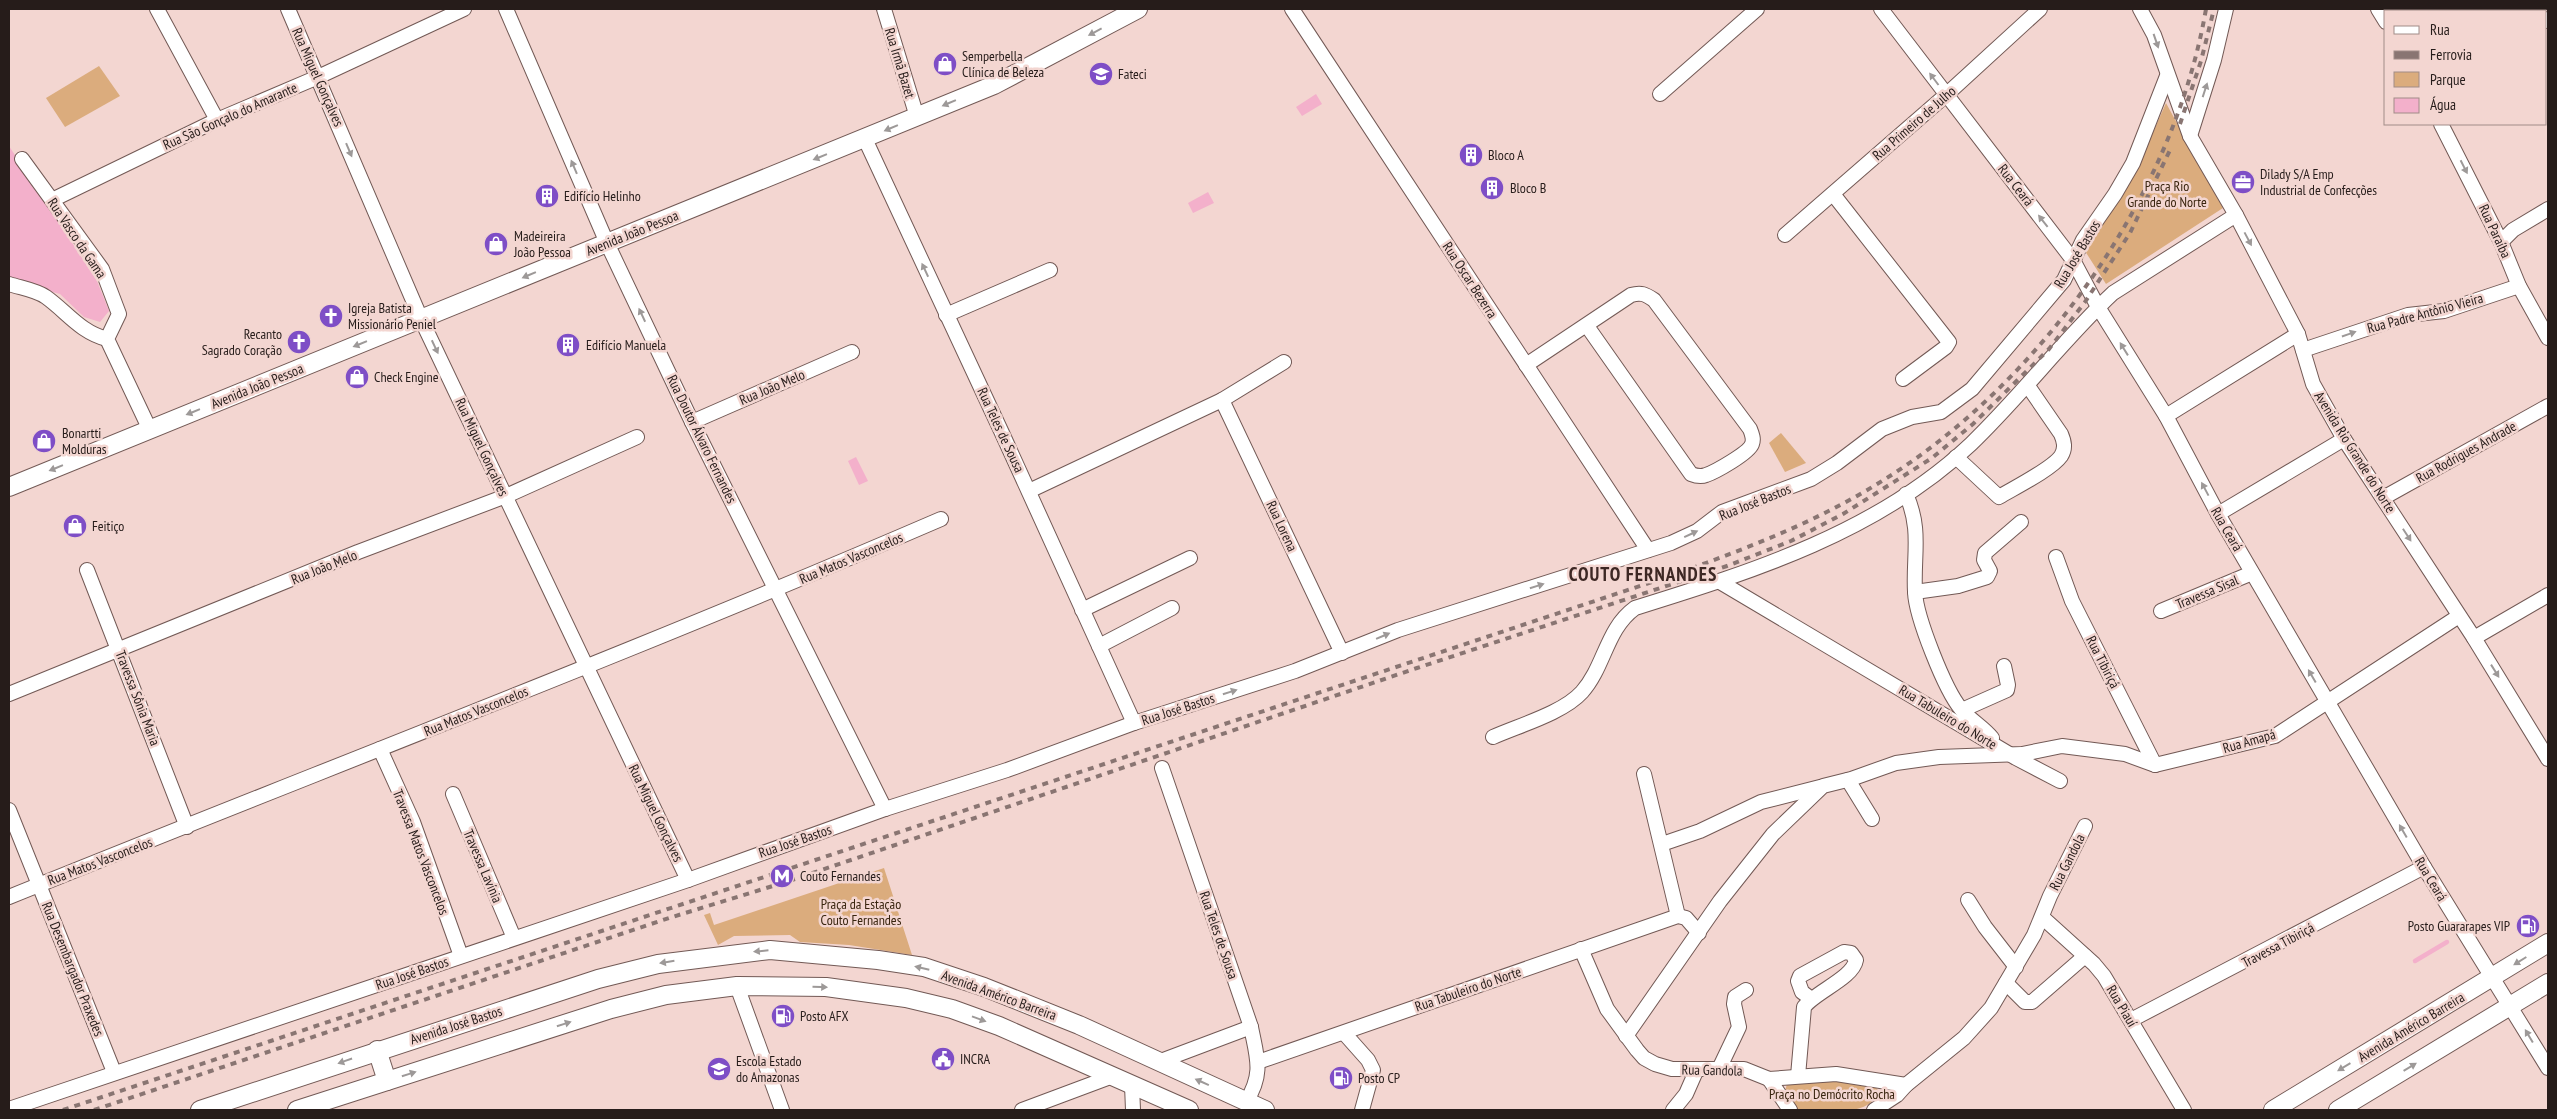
<svg xmlns="http://www.w3.org/2000/svg" width="2557" height="1119" viewBox="0 0 2557 1119" font-family="'PT Sans Narrow',sans-serif">
<rect width="100%" height="100%" fill="#f3d6d1"/>
<g fill="#dbac7d">
<polygon points="99,66 120,96 65,127 46,98"/>
<polygon points="2166,103 2223,208 2106,284 2085,251 2146,148"/>
<polygon points="1781,433 1806,463 1785,472 1769,443"/>
<polygon points="884,868 912,955 849,945 800,942 790,935 734,936 718,945 704,915 710,913 714,925"/>
<path d="M 1837,1079 L 1875,1086 L 1879,1092 C 1867,1119 1823,1110 1798,1110 L 1785,1091 L 1787,1084 Z"/>
</g>
<g fill="#f3b0cb">
<polygon points="1316,94 1322,104 1302,116 1296,107"/>
<polygon points="9,146 97,281 109,311 100,322 84,317 60,294 9,280"/>
<polygon points="1208,192 1214,203 1193,213 1188,203"/>
<polygon points="856,457 868,481 859,485 848,461"/>
</g>
<g fill="none" stroke-linecap="round" stroke-linejoin="round">
<polyline stroke="#f3b0cb" stroke-width="4.5" points="2415,961 2447,942"/>
<g stroke="#725955" stroke-width="16">
<g id="minor">
<polyline points="157,9 217,120"/>
<polyline points="288,9 421,319 688,880"/>
<polyline points="506,9 607,243 692,422 885,809"/>
<polyline points="884,9 917,117"/>
<polyline points="1292,9 1648,550"/>
<polyline points="1881,9 2073,260 2098,307 2166,416 2218,514 2424,867 2548,1068"/>
<polyline points="2140,9 2154,35 2190,136 2236,215 2298,334 2313,384 2344,439 2474,638 2548,759"/>
<polyline points="2378,9 2386,22"/>
<polyline points="2546,21 2548,19"/>
<polyline points="1660,94 1757,9"/>
<polyline points="2441,124 2501,242 2519,286 2548,338"/>
<polyline points="2190,136 2214,60 2226,9"/>
<polyline points="865,139 1002,433 1134,723"/>
<polyline points="22,159 102,269 119,314 107,339 150,430"/>
<polyline points="1833,194 1949,342 1946,347 1903,379"/>
<polyline points="52,200 217,120 318,77 464,9"/>
<polyline points="1785,235 1946,95 2040,9"/>
<polyline points="2501,242 2513,230 2548,209"/>
<path d="M 9,284 C 21,288 36,290 46,297 C 67,312 80,332 107,339"/>
<polyline points="946,315 1050,270"/>
<polyline points="2303,350 2408,315 2444,311 2519,286"/>
<path d="M 1526,365 L 1631,295 C 1641,292 1645,294 1654,300 L 1750,429 C 1752,434 1754,439 1752,444 C 1749,453 1715,472 1706,475 C 1701,477 1696,476 1691,474 L 1587,326"/>
<polyline points="1222,400 1342,653"/>
<polyline points="2166,416 2298,334"/>
<polyline points="692,422 852,352"/>
<path d="M 1956,457 L 1999,497 C 2014,488 2052,469 2061,456 C 2066,448 2064,441 2061,434 L 2028,386"/>
<polyline points="1029,491 1222,400 1284,362"/>
<path d="M 1906,494 C 1922,530 1913,555 1915,592 C 1916,617 1945,690 1961,709 C 1970,720 1983,727 1992,738"/>
<polyline points="2383,498 2548,406"/>
<polyline points="2218,514 2344,439"/>
<polyline points="2056,557 2072,601 2155,765"/>
<polyline points="87,570 187,827"/>
<polyline points="1720,582 2016,758 2060,781"/>
<polyline points="1915,592 1958,586 1987,577 1990,571 1984,560 1985,553 2021,522"/>
<polyline points="1082,610 1190,558"/>
<polyline points="2161,611 2252,573"/>
<polyline points="2474,638 2548,595"/>
<polyline points="1099,646 1172,608"/>
<polyline points="9,694 358,552 506,496 637,437"/>
<polyline points="1962,710 2007,690 2008,685 2004,666"/>
<path d="M 1493,737 C 1520,725 1563,713 1582,692 C 1605,666 1606,629 1635,608 C 1754,571 1878,532 1971,444 C 2021,396 2063,340 2113,293 L 2236,215"/>
<polyline points="380,749 413,822 461,956"/>
<path d="M 1162,768 L 1251,1027 C 1257,1058 1264,1073 1246,1102"/>
<polyline points="1644,774 1678,916"/>
<polyline points="1848,780 1872,819"/>
<polyline points="453,794 514,938"/>
<polyline points="9,810 114,1072"/>
<polyline points="1662,844 1700,831 1761,802 1820,787"/>
<path d="M 9,897 C 320,771 633,652 941,519"/>
<polyline points="1968,900 1985,927 2016,967"/>
<polyline points="2042,917 2094,964 2104,976 2184,1110"/>
<polyline points="1581,949 1607,1009 1637,1050 1644,1058 1655,1064 1672,1069 1744,1069 1769,1079 1836,1074 1906,1085"/>
<polyline points="2006,983 2025,1002 2032,1002 2085,956"/>
<polyline points="737,986 782,1110"/>
<polyline points="2131,1020 2424,867"/>
<polyline points="1344,1033 1368,1060 1373,1070 1362,1110"/>
<polyline points="1626,1036 1720,901 1773,834 1823,786 1851,779 1896,763 1939,757 2022,754 2062,746 2125,754 2155,765 2275,736 2459,616"/>
<polyline points="1158,1062 1251,1027"/>
<polyline points="1258,1062 1678,916 1686,918 1699,933"/>
<polyline points="1719,1069 1739,1027 1734,1004 1735,997 1746,990"/>
<path d="M 1798,1076 L 1804,1007 C 1815,992 1853,978 1856,960 L 1851,953 L 1844,952 L 1800,976 L 1798,981 L 1802,992 L 1810,998"/>
<polyline points="1769,1079 1790,1110"/>
<polyline points="1132,1085 1133,1110"/>
<polyline points="9,1109 688,880 885,809 1007,770 1134,723 1295,671 1398,630 1671,543 1697,531 1722,512 1811,479 1837,463 1882,429 1912,417 1941,412 1972,389 2064,280 2083,240 2115,194 2133,163 2167,76"/>
<polyline points="1022,1110 1113,1076"/>
<polyline points="1673,1110 1686,1094 1697,1069"/>
<polyline points="1874,1110 1897,1095 1906,1085 1964,1038 1991,1008 2034,935 2050,896 2085,826"/>
</g>
</g>
<g stroke="#725955" stroke-width="20">
<g id="major">
<polyline points="9,487 994,85 1138,9"/>
<polyline points="377,1050 387,1081"/>
<polyline points="200,1110 598,979 658,964 770,950 878,960 924,967 984,987 1079,1025 1265,1110"/>
<polyline points="297,1110 611,1009 666,995 737,986 826,987 906,998 952,1009 999,1026 1189,1110"/>
<polyline points="2273,1110 2548,943"/>
<polyline points="2338,1110 2548,983"/>
</g>
</g>
<use href="#minor" stroke="#fff" stroke-width="14"/>
<use href="#major" stroke="#fff" stroke-width="18"/>
<g stroke="#897572" stroke-width="4" stroke-dasharray="6 6" stroke-linecap="butt">
<polyline points="2180,124 2201,61 2214,9"/>
<path d="M 63,1110 L 1673,575 C 1745,549 1817,522 1882,481 C 2042,382 2174,195 2206,9"/>
<polyline points="94,1110 669,918 789,881 1417,668 1727,566 1791,541 1843,514 1932,458 1973,424 2049,349 2085,302 2130,233 2171,148"/>
</g>
</g>
<defs><path id="oneway-solid" d="M-6-.8H1V-3.2L6.5 0L1 3.2V.8H-6Z" transform="scale(1.25)"/></defs>
<g fill="#9d9998">
<use href="#oneway-solid" transform="translate(1095 32) rotate(152)"/>
<use href="#oneway-solid" transform="translate(2156 41) rotate(71)"/>
<use href="#oneway-solid" transform="translate(1934 79) rotate(-127)"/>
<use href="#oneway-solid" transform="translate(2205 90) rotate(-72)"/>
<use href="#oneway-solid" transform="translate(949 103) rotate(157)"/>
<use href="#oneway-solid" transform="translate(891 128) rotate(157)"/>
<use href="#oneway-solid" transform="translate(349 150) rotate(67)"/>
<use href="#oneway-solid" transform="translate(820 157) rotate(158)"/>
<use href="#oneway-solid" transform="translate(574 167) rotate(-113)"/>
<use href="#oneway-solid" transform="translate(2464 167) rotate(63)"/>
<use href="#oneway-solid" transform="translate(2043 221) rotate(-128)"/>
<use href="#oneway-solid" transform="translate(2248 239) rotate(62)"/>
<use href="#oneway-solid" transform="translate(925 270) rotate(-115)"/>
<use href="#oneway-solid" transform="translate(529 275) rotate(157)"/>
<use href="#oneway-solid" transform="translate(642 315) rotate(-115)"/>
<use href="#oneway-solid" transform="translate(2349 334) rotate(-19)"/>
<use href="#oneway-solid" transform="translate(360 344) rotate(158)"/>
<use href="#oneway-solid" transform="translate(435 347) rotate(65)"/>
<use href="#oneway-solid" transform="translate(2124 349) rotate(-122)"/>
<use href="#oneway-solid" transform="translate(193 412) rotate(158)"/>
<use href="#oneway-solid" transform="translate(56 468) rotate(158)"/>
<use href="#oneway-solid" transform="translate(2205 489) rotate(-118)"/>
<use href="#oneway-solid" transform="translate(1691 534) rotate(-25)"/>
<use href="#oneway-solid" transform="translate(2407 535) rotate(57)"/>
<use href="#oneway-solid" transform="translate(1537 586) rotate(-18)"/>
<use href="#oneway-solid" transform="translate(1383 636) rotate(-23)"/>
<use href="#oneway-solid" transform="translate(2495 671) rotate(58)"/>
<use href="#oneway-solid" transform="translate(2312 676) rotate(-120)"/>
<use href="#oneway-solid" transform="translate(1230 692) rotate(-18)"/>
<use href="#oneway-solid" transform="translate(2403 831) rotate(-120)"/>
<use href="#oneway-solid" transform="translate(761 951) rotate(174)"/>
<use href="#oneway-solid" transform="translate(2520 961) rotate(148)"/>
<use href="#oneway-solid" transform="translate(667 962) rotate(171)"/>
<use href="#oneway-solid" transform="translate(922 968) rotate(-167)"/>
<use href="#oneway-solid" transform="translate(820 987) rotate(2)"/>
<use href="#oneway-solid" transform="translate(979 1019) rotate(20)"/>
<use href="#oneway-solid" transform="translate(564 1024) rotate(-18)"/>
<use href="#oneway-solid" transform="translate(2529 1036) rotate(-121)"/>
<use href="#oneway-solid" transform="translate(345 1061) rotate(161)"/>
<use href="#oneway-solid" transform="translate(2344 1067) rotate(149)"/>
<use href="#oneway-solid" transform="translate(2410 1067) rotate(-31)"/>
<use href="#oneway-solid" transform="translate(409 1074) rotate(-18)"/>
<use href="#oneway-solid" transform="translate(1202 1082) rotate(-156)"/>
</g>
<defs>
<g id="shop-disc" transform="scale(1.25)"><circle r="9.5" fill="#7e4ec6" stroke="#f3d6d1"/><path d="M-5-2.5h2.3a2.7 3.5 0 0 1 5.4 0H5L5.5 6h-11ZM-1.5-2.5h3a1.5 2.3 0 0 0-3 0Z" fill="#fff"/></g>
<g id="university-disc" transform="scale(1.25)"><circle r="9.5" fill="#7e4ec6" stroke="#f3d6d1"/><path d="M0-5L7-2L0 1L-7-2ZM-4 1L0 2.5L4 1V4Q0 6-4 4Z" fill="#fff"/></g>
<g id="building-disc" transform="scale(1.25)"><circle r="9.5" fill="#7e4ec6" stroke="#f3d6d1"/><path d="M-4-6H4V6H1V3H-1V6H-4ZM-2.5-4.3h1.7v1.8h-1.7ZM.8-4.3h1.7v1.8H.8ZM-2.5-1h1.7V.8h-1.7ZM.8-1h1.7V.8H.8Z" fill="#fff"/></g>
<g id="office-disc" transform="scale(1.25)"><circle r="9.5" fill="#7e4ec6" stroke="#f3d6d1"/><path d="M-6-3h4V-5.5h4V-3h4V5H-6ZM-1-4.5V-3h2v-1.5ZM-6 0V1H6V0Z" fill="#fff"/></g>
<g id="church-disc" transform="scale(1.25)"><circle r="9.5" fill="#7e4ec6" stroke="#f3d6d1"/><path d="M-1.2-6h2.4v3.5h3.3v2.4h-3.3V6h-2.4V-.1h-3.3v-2.4h3.3Z" fill="#fff"/></g>
<g id="metro-disc" transform="scale(1.25)"><circle r="9.5" fill="#7e4ec6" stroke="#f3d6d1"/><path d="M-5.5 5V-5H-3L0 0L3-5H5.5V5H3V-.5L0 4L-3-.5V5Z" fill="#fff"/></g>
<g id="fuel-disc" transform="scale(1.25)"><circle r="9.5" fill="#7e4ec6" stroke="#f3d6d1"/><path d="M-5.5-6h7V0h2V4h1.3V-2.5L3-4.5l.8-.8L6-3V5H2.5V1h-1V6h-7ZM-4.2-4.7v3.2H.2V-4.7Z" fill="#fff"/></g>
<g id="civic-disc" transform="scale(1.25)"><circle r="9.5" fill="#7e4ec6" stroke="#f3d6d1"/><path d="M-.6-6.5H3V-4.5H.6V-3L4-1V1h2V6H-6V1h2V-1L-.6-3ZM-1.2 2.5V6h2.4V2.5Z" fill="#fff"/></g>
<g id="school-disc" transform="scale(1.25)"><circle r="9.5" fill="#7e4ec6" stroke="#f3d6d1"/><path d="M0-5L7-2L0 1L-7-2ZM-4 1L0 2.5L4 1V4Q0 6-4 4Z" fill="#fff"/></g>
</defs>
<g fill-rule="evenodd">
<use href="#shop-disc" x="945" y="64"/>
<use href="#university-disc" x="1101" y="74"/>
<use href="#building-disc" x="1471" y="155"/>
<use href="#office-disc" x="2243" y="182"/>
<use href="#building-disc" x="1492" y="188"/>
<use href="#building-disc" x="547" y="196"/>
<use href="#shop-disc" x="496" y="244"/>
<use href="#church-disc" x="331" y="316"/>
<use href="#church-disc" x="299" y="342"/>
<use href="#building-disc" x="568" y="345"/>
<use href="#shop-disc" x="357" y="377"/>
<use href="#shop-disc" x="44" y="441"/>
<use href="#shop-disc" x="75" y="526"/>
<use href="#metro-disc" x="782" y="876"/>
<use href="#fuel-disc" x="2528" y="926"/>
<use href="#fuel-disc" x="783" y="1016"/>
<use href="#civic-disc" x="943" y="1059"/>
<use href="#school-disc" x="719" y="1069"/>
<use href="#fuel-disc" x="1341" y="1078"/>
</g>
<g text-anchor="middle" stroke-width="5" stroke-linejoin="round" paint-order="stroke">
<g font-size="14" fill="#261c1a" stroke="#f3d6d1" text-anchor="start">
<text x="962" y="61">Semperbella<tspan x="962" dy="16">Clínica de Beleza</tspan></text>
<text x="1118" y="79">Fateci</text>
<text x="1488" y="160">Bloco A</text>
<text x="2260" y="179">Dilady S/A Emp<tspan x="2260" dy="16">Industrial de Confecções</tspan></text>
<text x="1510" y="193">Bloco B</text>
<text x="564" y="201">Edifício Helinho</text>
<text x="514" y="241">Madeireira<tspan x="514" dy="16">João Pessoa</tspan></text>
<text x="348" y="313">Igreja Batista<tspan x="348" dy="16">Missionário Peniel</tspan></text>
<text x="282" y="339" text-anchor="end">Recanto<tspan x="282" dy="16">Sagrado Coração</tspan></text>
<text x="586" y="350">Edifício Manuela</text>
<text x="374" y="382">Check Engine</text>
<text x="62" y="438">Bonartti<tspan x="62" dy="16">Molduras</tspan></text>
<text x="92" y="531">Feitiço</text>
<text x="800" y="881">Couto Fernandes</text>
<text x="2510" y="931" text-anchor="end">Posto Guararapes VIP</text>
<text x="800" y="1021">Posto AFX</text>
<text x="960" y="1064">INCRA</text>
<text x="736" y="1066">Escola Estado<tspan x="736" dy="16">do Amazonas</tspan></text>
<text x="1358" y="1083">Posto CP</text>
</g>
<g font-size="14" fill="#261c1a" stroke="#f3d6d1">
<text transform="translate(900 63) rotate(73)" y="5">Rua Irmã Bazet</text>
<text transform="translate(318 77) rotate(66)" y="5">Rua Miguel Gonçalves</text>
<text transform="translate(230 116) rotate(-24)" y="5">Rua São Gonçalo do Amarante</text>
<text transform="translate(1914 123) rotate(-41)" y="5">Rua Primeiro de Julho</text>
<text transform="translate(2016 185) rotate(52)" y="5">Rua Ceará</text>
<text transform="translate(2495 231) rotate(65)" y="5">Rua Paraíba</text>
<text transform="translate(632 233) rotate(-22)" y="5">Avenida João Pessoa</text>
<text transform="translate(77 238) rotate(56)" y="5">Rua Vasco da Gama</text>
<text transform="translate(2077 254) rotate(-59)" y="5">Rua José Bastos</text>
<text transform="translate(1470 280) rotate(57)" y="5">Rua Oscar Bezerra</text>
<text transform="translate(2425 313) rotate(-15)" y="5">Rua Padre Antônio Vieira</text>
<text transform="translate(257 386) rotate(-22)" y="5">Avenida João Pessoa</text>
<text transform="translate(772 387) rotate(-23)" y="5">Rua João Melo</text>
<text transform="translate(1001 430) rotate(65)" y="5">Rua Teles de Sousa</text>
<text transform="translate(702 439) rotate(64)" y="5">Rua Doutor Álvaro Fernandes</text>
<text transform="translate(482 447) rotate(65)" y="5">Rua Miguel Gonçalves</text>
<text transform="translate(2355 452) rotate(58)" y="5">Avenida Rio Grande do Norte</text>
<text transform="translate(2466 452) rotate(-29)" y="5">Rua Rodrigues Andrade</text>
<text transform="translate(1755 502) rotate(-22)" y="5">Rua José Bastos</text>
<text transform="translate(1282 526) rotate(65)" y="5">Rua Lorena</text>
<text transform="translate(2227 529) rotate(60)" y="5">Rua Ceará</text>
<text transform="translate(851 558) rotate(-23)" y="5">Rua Matos Vasconcelos</text>
<text transform="translate(324 567) rotate(-22)" y="5">Rua João Melo</text>
<text transform="translate(2207 592) rotate(-23)" y="5">Travessa Sisal</text>
<text transform="translate(2103 662) rotate(63)" y="5">Rua Tibiriçá</text>
<text transform="translate(138 698) rotate(69)" y="5">Travessa Sônia Maria</text>
<text transform="translate(1178 709) rotate(-18)" y="5">Rua José Bastos</text>
<text transform="translate(476 711) rotate(-22)" y="5">Rua Matos Vasconcelos</text>
<text transform="translate(1948 717) rotate(31)" y="5">Rua Tabuleiro do Norte</text>
<text transform="translate(2249 741) rotate(-16)" y="5">Rua Amapá</text>
<text transform="translate(656 813) rotate(64)" y="5">Rua Miguel Gonçalves</text>
<text transform="translate(795 841) rotate(-19)" y="5">Rua José Bastos</text>
<text transform="translate(421 852) rotate(69)" y="5">Travessa Matos Vasconcelos</text>
<text transform="translate(100 861) rotate(-21)" y="5">Rua Matos Vasconcelos</text>
<text transform="translate(2067 862) rotate(-63)" y="5">Rua Gandola</text>
<text transform="translate(483 866) rotate(67)" y="5">Travessa Lavínia</text>
<text transform="translate(2431 879) rotate(59)" y="5">Rua Ceará</text>
<text transform="translate(1219 935) rotate(71)" y="5">Rua Teles de Sousa</text>
<text transform="translate(2278 945) rotate(-28)" y="5">Travessa Tibiriçá</text>
<text transform="translate(73 969) rotate(68)" y="5">Rua Desembargador Praxedes</text>
<text transform="translate(412 973) rotate(-19)" y="5">Rua José Bastos</text>
<text transform="translate(1468 989) rotate(-19)" y="5">Rua Tabuleiro do Norte</text>
<text transform="translate(999 995) rotate(20)" y="5">Avenida Américo Barreira</text>
<text transform="translate(2122 1006) rotate(59)" y="5">Rua Piauí</text>
<text transform="translate(456 1025) rotate(-18)" y="5">Avenida José Bastos</text>
<text transform="translate(2411 1027) rotate(-31)" y="5">Avenida Américo Barreira</text>
<text transform="translate(1712 1070) rotate(1)" y="5">Rua Gandola</text>
</g>
<g font-size="14" fill="#39250f" stroke="#f3d6d1">
<text x="2167" y="191">Praça Rio<tspan x="2167" dy="16">Grande do Norte</tspan></text>
<text x="861" y="909">Praça da Estação<tspan x="861" dy="16">Couto Fernandes</tspan></text>
<text x="1832" y="1099">Praça no Demócrito Rocha</text>
</g>
<g font-size="19" font-weight="bold" letter-spacing="1" fill="#3d2824" stroke="#f3d6d1">
<text x="1643" y="581">COUTO FERNANDES</text>
</g>
</g>
<rect width="2557" height="1119" fill="none" stroke="#261c1a" stroke-width="20"/>
<rect x="2384" y="10" width="162" height="115" fill="#f3d6d1" stroke="#a18c88"/>
<rect x="2394" y="26" width="25" height="8" fill="#ffffff" stroke="#a18c88"/>
<text x="2430" y="35" font-size="15" fill="#261c1a">Rua</text>
<rect x="2394" y="51" width="25" height="8" fill="#897572" stroke="#a18c88"/>
<text x="2430" y="60" font-size="15" fill="#261c1a">Ferrovia</text>
<rect x="2394" y="72" width="25" height="15" fill="#dbac7d" stroke="#a18c88"/>
<text x="2430" y="85" font-size="15" fill="#261c1a">Parque</text>
<rect x="2394" y="98" width="25" height="15" fill="#f3b0cb" stroke="#a18c88"/>
<text x="2430" y="110" font-size="15" fill="#261c1a">Água</text>
</svg>
